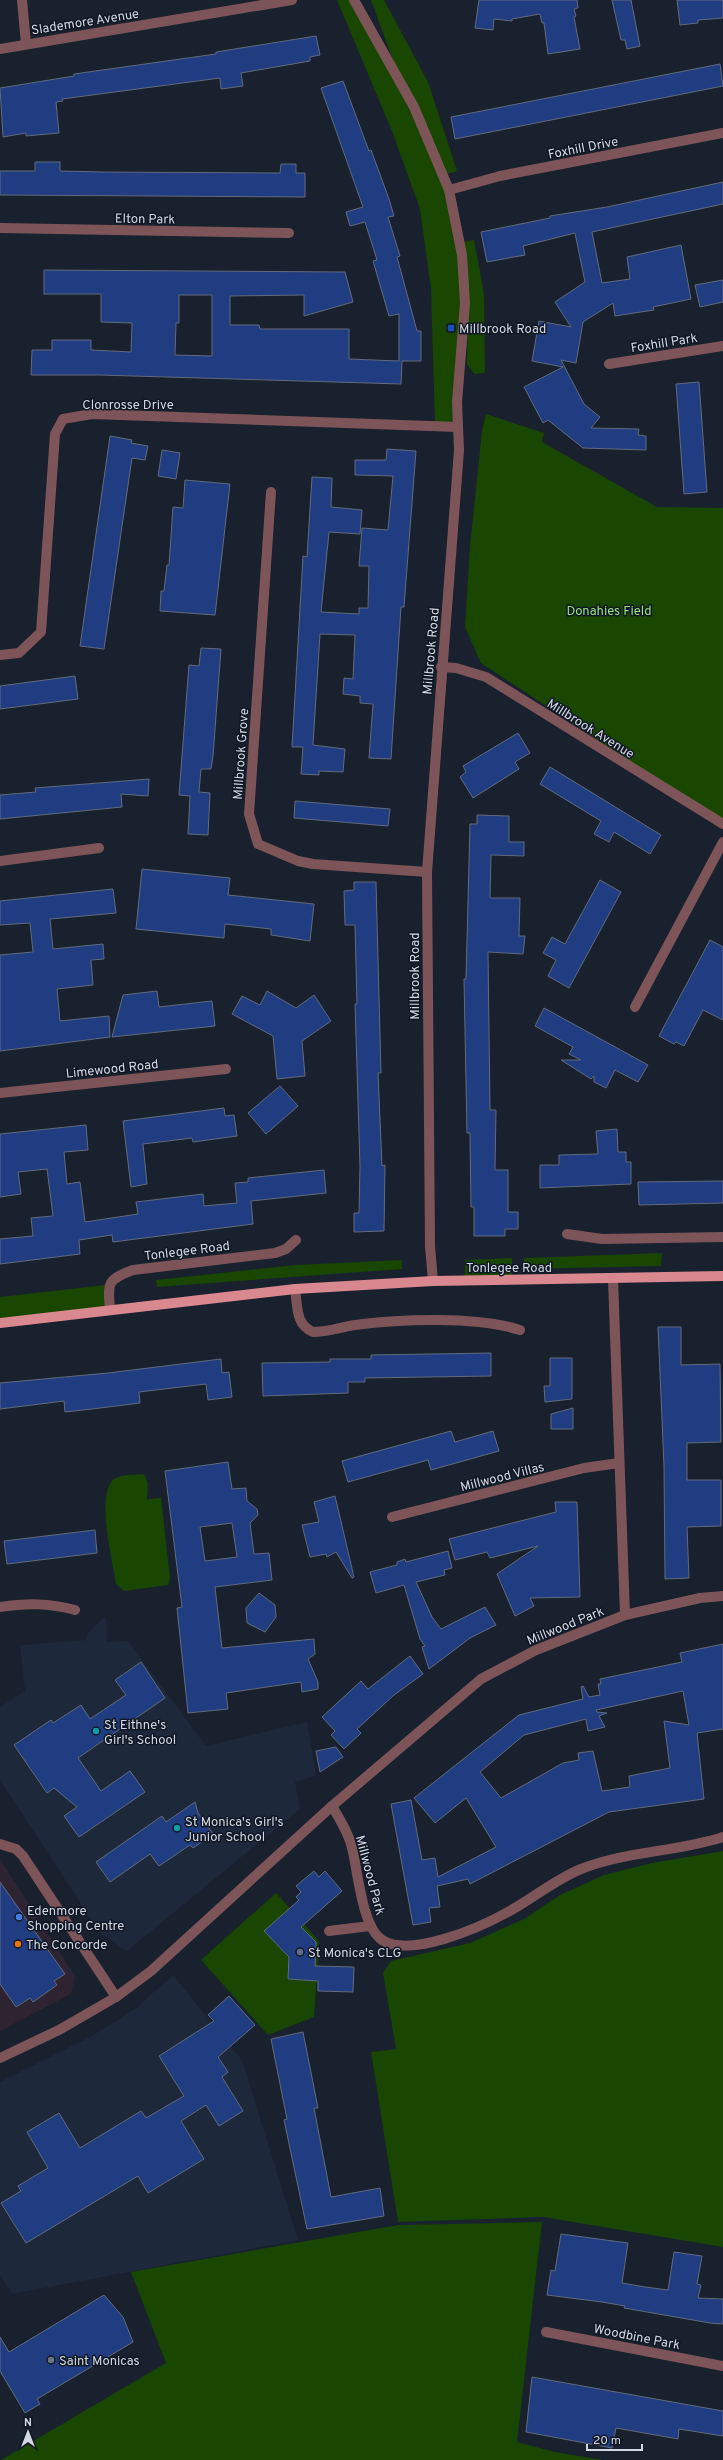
<svg xmlns="http://www.w3.org/2000/svg" width="723" height="2460" viewBox="0 0 723 2460" font-family="Overpass,sans-serif">
<rect width="100%" height="100%" fill="#19202e"/>
<polygon fill="#2d2331" points="0,1859 75,1976 71,1994 0,2031"/>
<g fill="#1e283b">
<polygon points="106,1616 107,1642 128,1641 206,1746 307,1722 316,1776 295,1782 300,1809 127,1951 100,1933 0,1780 0,1707 25,1691 20,1645 86,1640 88,1632"/>
<polygon points="173,1975 242,2060 298,2240 12,2294 0,2275 0,2082 90,2037 135,2009"/>
</g>
<g fill="#194600">
<polygon points="337,0 356,0 401,82 371,0 384,0 428,82 457,171 443,175 460,243 474,240 484,293 485,373 474,374 467,364 468,304 458,427 435,425 431,289 420,209 392,131"/>
<polygon points="486,414 544,433 542,442 657,507 723,508 723,823 481,663 465,627 470,546 482,431"/>
<polygon points="662,1253 661,1266 523,1269 524,1258"/>
<polygon points="512,1258 512,1279 465,1280 465,1260"/>
<polygon points="402,1260 402,1269 157,1287 156,1280 296,1265"/>
<polygon points="114,1284 106,1311 0,1323 0,1297"/>
<path d="M 144,1474 L 148,1483 L 147,1499 L 161,1498 L 170,1578 L 168,1585 L 124,1591 L 116,1584 C 113,1562 95,1494 114,1479 C 122,1474 135,1475 144,1474 Z"/>
<polygon points="723,1851 723,2247 543,2217 398,2222 371,2052 396,2049 383,1973 391,1961 470,1943 524,1919 560,1895 604,1875 652,1863"/>
<polygon points="276,1893 319,1941 314,2017 268,2035 201,1960"/>
<polygon points="542,2222 517,2442 555,2452 603,2460 1,2460 166,2363 131,2272 398,2225"/>
</g>
<g fill="#213d81" stroke="#626b7c" fill-rule="evenodd">
<polygon points="479,0 577,0 578,8 574,9 576,16 574,17 580,49 548,54 544,23 542,23 540,14 512,19 512,21 494,19 493,30 475,28"/>
<polygon points="612,0 631,0 640,46 627,49 625,40 621,40"/>
<polygon points="677,0 723,0 723,18 698,20 698,23 680,25"/>
<polygon points="316,36 320,55 310,57 310,61 241,73 243,86 221,89 220,78 62,99 63,101 56,102 59,133 26,136 26,133 3,137 0,88 74,76 74,74 216,54 216,52"/>
<polygon points="720,64 723,86 455,139 451,117"/>
<path d="M 343,81 L 369,151 L 371,150 L 389,199 L 394,216 L 388,217 L 400,256 L 397,257 L 417,331 L 421,331 L 421,361 L 402,361 L 401,384 L 99,375 L 31,375 L 32,350 L 52,350 L 52,340 L 91,340 L 91,350 L 131,352 L 132,323 L 101,322 L 101,294 L 44,294 L 44,270 L 345,272 L 353,302 L 304,316 L 304,295 L 230,296 L 230,325 L 259,325 L 260,329 L 349,329 L 349,359 L 399,361 L 399,314 L 389,316 L 373,261 L 377,260 L 365,222 L 350,226 L 346,212 L 363,207 L 321,88 ZM 179,295 L 212,295 L 212,356 L 175,355 L 176,323 L 179,323 Z"/>
<polygon points="35,162 60,162 60,171 103,172 280,173 281,164 296,164 296,173 305,173 305,197 0,195 0,171 35,171"/>
<polygon points="723,182 723,204 592,232 602,283 630,279 627,257 681,245 691,299 653,307 654,310 615,316 613,303 583,322 576,363 561,360 584,404 600,417 591,428 639,429 638,435 646,436 646,450 583,448 548,420 543,423 524,387 563,367 532,361 539,321 571,327 555,302 585,282 575,233 523,246 525,255 487,262 481,232 550,218 550,216 607,207"/>
<polygon points="723,280 723,302 700,307 695,285"/>
<polygon points="699,382 707,492 684,494 676,384"/>
<polygon points="110,436 132,440 131,443 148,446 145,460 132,458 104,649 80,646"/>
<polygon points="387,449 416,451 404,607 401,607 391,759 369,758 373,704 360,703 360,696 343,694 344,678 353,679 355,635 320,634 313,745 345,749 343,772 319,771 319,775 301,774 303,747 292,747 303,556 307,557 312,477 332,478 331,507 362,510 360,534 329,532 321,612 359,614 359,608 368,608 369,566 359,566 362,528 388,530 393,476 355,475 355,460 386,460"/>
<polygon points="162,450 180,453 176,479 158,476"/>
<polygon points="185,480 230,484 215,615 160,611 161,591 164,591 167,565 169,565 173,507 183,508"/>
<polygon points="201,648 221,649 213,756 211,769 201,769 199,792 210,793 208,835 188,834 190,796 179,795 189,665 199,666"/>
<polygon points="75,676 78,699 0,709 0,686"/>
<polygon points="518,733 530,753 515,762 519,769 473,798 460,777 466,772 463,766"/>
<polygon points="550,767 661,835 650,854 614,832 609,842 594,834 601,821 540,784"/>
<polygon points="149,779 148,796 121,794 122,807 0,819 0,795 36,792 35,788"/>
<polygon points="295,801 390,809 388,826 294,818"/>
<polygon points="477,815 509,816 509,842 524,842 524,856 491,855 490,898 520,898 519,936 525,936 523,954 488,952 490,1110 496,1110 495,1170 508,1170 508,1212 518,1212 518,1229 505,1229 505,1236 474,1236 474,1207 471,1207 470,1133 467,1133 464,979 466,979 470,824 477,824"/>
<polygon points="142,869 230,878 228,895 314,904 310,941 271,935 271,929 225,924 224,938 136,929"/>
<polygon points="600,880 621,892 569,988 548,976 556,960 543,953 552,937 565,944"/>
<polygon points="354,882 376,882 381,1073 378,1073 382,1166 385,1165 384,1231 354,1232 354,1213 359,1213 360,1166 355,1004 357,1004 355,925 345,925 344,891 354,890"/>
<polygon points="113,889 116,913 50,919 53,949 103,944 104,959 91,960 93,985 57,989 60,1021 109,1016 110,1037 0,1051 0,955 33,952 30,923 0,925 0,901"/>
<polygon points="710,940 723,947 723,1020 703,1010 684,1046 676,1042 674,1044 659,1036"/>
<polygon points="157,991 159,1007 212,1001 215,1026 112,1037 123,995"/>
<polygon points="267,991 296,1008 314,995 331,1021 302,1041 305,1076 277,1079 273,1036 232,1014 242,996 260,1005"/>
<polygon points="544,1008 648,1065 638,1082 615,1070 606,1088 594,1082 594,1076 591,1079 561,1060 581,1060 569,1054 573,1047 535,1026"/>
<polygon points="280,1086 298,1106 266,1134 248,1113"/>
<polygon points="224,1108 225,1116 234,1115 237,1136 193,1142 192,1138 143,1144 147,1184 131,1187 123,1121"/>
<polygon points="86,1125 88,1150 64,1152 67,1184 80,1182 85,1222 138,1214 136,1202 203,1194 204,1206 237,1203 235,1183 248,1182 248,1178 324,1170 326,1193 251,1201 253,1224 113,1242 112,1235 79,1240 80,1254 0,1264 0,1239 33,1236 31,1218 53,1216 47,1169 18,1172 21,1194 0,1197 0,1134"/>
<polygon points="617,1129 618,1152 626,1152 626,1162 631,1162 631,1184 540,1188 540,1165 559,1165 559,1155 598,1154 596,1131"/>
<polygon points="723,1181 723,1203 639,1205 638,1182"/>
<polygon points="658,1327 681,1327 681,1365 720,1364 721,1442 687,1443 687,1480 721,1480 721,1526 687,1527 689,1578 665,1579 664,1466"/>
<polygon points="491,1353 491,1376 365,1378 365,1382 348,1382 348,1393 263,1396 262,1363 330,1362 330,1359 371,1359 371,1355"/>
<polygon points="550,1358 572,1358 572,1399 545,1402 544,1386 550,1386"/>
<polygon points="221,1359 222,1373 229,1372 232,1397 208,1400 206,1384 139,1392 140,1403 92,1409 65,1412 64,1401 0,1409 0,1383 108,1373"/>
<polygon points="573,1408 573,1429 551,1429 551,1414"/>
<polygon points="451,1431 455,1442 493,1431 499,1451 431,1470 428,1460 348,1482 342,1461"/>
<path d="M 228,1462 L 232,1489 L 246,1488 L 247,1501 L 257,1509 L 258,1515 L 250,1523 L 254,1554 L 269,1553 L 272,1580 L 215,1587 L 222,1648 L 314,1639 L 315,1654 L 308,1659 L 318,1682 L 318,1689 L 302,1692 L 301,1682 L 226,1693 L 228,1709 L 188,1713 L 177,1608 L 182,1607 L 165,1471 ZM 232,1523 L 237,1557 L 205,1561 L 200,1527 Z"/>
<polygon points="335,1496 354,1577 352,1578 336,1552 327,1557 326,1554 310,1557 302,1525 319,1522 314,1502"/>
<polygon points="555,1502 577,1502 580,1597 530,1598 534,1606 515,1616 497,1574 538,1546 490,1558 487,1552 455,1560 449,1539 556,1512"/>
<polygon points="95,1530 97,1553 7,1564 4,1541"/>
<polygon points="448,1551 452,1568 444,1570 445,1575 416,1582 432,1617 441,1629 485,1607 496,1625 470,1638 429,1669 422,1647 425,1646 420,1639 404,1585 376,1593 370,1572 397,1565 397,1562 405,1559 406,1562"/>
<polygon points="259,1593 275,1605 276,1617 265,1632 247,1623 246,1608"/>
<path d="M 723,1644 L 723,1729 L 697,1733 L 704,1799 L 609,1812 L 470,1884 L 468,1879 L 437,1886 L 440,1907 L 429,1908 L 431,1922 L 413,1925 L 391,1804 L 411,1800 L 422,1860 L 435,1858 L 438,1877 L 496,1847 L 466,1798 L 435,1823 L 414,1798 L 519,1715 L 583,1699 L 581,1687 L 583,1686 L 589,1697 L 600,1695 L 598,1684 L 601,1684 L 600,1679 L 682,1662 L 680,1653 ZM 683,1691 L 689,1725 L 664,1721 L 670,1768 L 629,1776 L 630,1787 L 602,1791 L 593,1751 L 578,1753 L 579,1760 L 563,1763 L 501,1798 L 480,1772 L 524,1735 L 586,1719 L 588,1731 L 605,1727 L 599,1716 L 607,1713 L 597,1712 L 596,1710 Z"/>
<polygon points="410,1656 423,1674 394,1695 357,1729 361,1733 344,1749 331,1735 335,1731 322,1717 361,1681 368,1689"/>
<polygon points="141,1662 165,1698 78,1758 101,1791 130,1771 145,1792 79,1837 64,1816 77,1807 54,1788 47,1793 14,1745 51,1720 53,1723 81,1705 90,1719 126,1695 115,1680"/>
<polygon points="336,1747 343,1757 320,1772 316,1751"/>
<polygon points="195,1802 198,1813 213,1834 193,1848 190,1845 159,1866 150,1854 110,1882 96,1862 162,1816 166,1822"/>
<polygon points="314,1871 319,1877 325,1871 342,1891 301,1927 316,1942 315,1966 354,1967 353,1992 318,1991 318,1981 288,1979 289,1957 264,1931 299,1900 296,1897 301,1892 296,1886"/>
<polygon points="0,1882 65,1974 54,1981 57,1985 33,2002 30,1998 16,2007 0,1984"/>
<polygon points="229,1996 255,2025 218,2057 228,2072 222,2077 243,2111 219,2126 206,2105 181,2121 204,2159 148,2193 138,2176 26,2243 1,2203 21,2191 18,2186 48,2168 27,2132 59,2113 80,2148 141,2111 146,2118 184,2096 159,2056 214,2021 208,2015"/>
<polygon points="303,2032 318,2108 314,2108 331,2197 380,2188 384,2216 307,2229 284,2120 287,2119 271,2039"/>
<polygon points="561,2234 628,2243 622,2283 645,2287 668,2290 674,2252 702,2256 697,2284 701,2285 698,2298 723,2299 723,2324 710,2323 624,2308 625,2306 602,2302 547,2295 551,2270 555,2271"/>
<polygon points="104,2295 123,2317 133,2342 37,2399 40,2404 25,2413 0,2371 0,2337 9,2352"/>
<polygon points="532,2377 723,2411 723,2436 679,2429 678,2439 616,2428 612,2448 526,2432"/>
</g>
<g fill="none" stroke-linecap="round" stroke-linejoin="round">
<g stroke="#7d5558" stroke-width="10">
<polyline points="22,0 26,44"/>
<polyline points="354,0 414,107 449,190 462,255 465,303 457,402 459,450 427,872 430,1246 433,1281"/>
<polyline points="0,49 292,0"/>
<polyline points="449,190 500,176 723,133"/>
<polyline points="0,228 289,233"/>
<polyline points="609,364 723,346"/>
<polyline points="271,492 249,814 258,844 298,861 313,864 427,872"/>
<polyline points="0,655 19,653 41,632 55,434 63,419 92,414 458,427"/>
<polyline points="441,667 456,668 486,677 723,824"/>
<polyline points="0,861 99,848"/>
<polyline points="635,1007 723,842"/>
<polyline points="0,1093 226,1069"/>
<polyline points="567,1234 602,1239 723,1237"/>
<polyline points="613,1279 625,1615"/>
<path d="M 295,1289 C 298,1307 295,1324 313,1332 C 328,1332 341,1327 355,1325 C 401,1319 476,1316 520,1330"/>
<path d="M 110,1310 C 108,1283 106,1280 133,1270 L 275,1253 L 286,1249 L 296,1240"/>
<polyline points="392,1517 584,1468 619,1463"/>
<path d="M 723,1596 L 700,1598 L 625,1615 L 536,1650 L 481,1679 L 332,1806 C 339,1818 347,1830 351,1844 C 358,1868 361,1926 382,1940 C 410,1958 479,1928 506,1913 C 531,1900 554,1880 581,1869 C 626,1851 677,1852 723,1837"/>
<path d="M 0,1607 C 27,1603 49,1603 75,1610"/>
<polyline points="0,1844 16,1849 23,1856 116,1997"/>
<polyline points="329,1931 370,1926"/>
<polyline points="0,2058 59,2030 116,1997 151,1971 332,1806"/>
<polyline points="546,2332 723,2366"/>
</g>
<polyline stroke="#da8890" stroke-width="10" points="0,1323 295,1289 433,1281 723,1276"/>
</g>
<rect fill="#1a4fb4" stroke="#101725" stroke-width="1.5" x="447" y="324" width="8" height="8" rx="2"/>
<g fill="#0f9aa8" stroke="#101725" stroke-width="1.5">
<circle cx="96" cy="1731" r="4"/>
<circle cx="177" cy="1828" r="4"/>
</g>
<circle fill="#3f7fe0" stroke="#101725" stroke-width="1.5" cx="19" cy="1917" r="4"/>
<circle fill="#e8710a" stroke="#101725" stroke-width="1.5" cx="18" cy="1944" r="4"/>
<circle fill="#5c6f8a" stroke="#101725" stroke-width="1.5" cx="300" cy="1952" r="4"/>
<circle fill="#6b7280" stroke="#101725" stroke-width="1.5" cx="51" cy="2360" r="4"/>
<g text-anchor="middle" stroke-width="3" stroke-linejoin="round" paint-order="stroke">
<g font-size="13" fill="#d3d8e2" stroke="#101725">
<text transform="translate(85 21) rotate(-9)" y="5">Slademore Avenue</text>
<text transform="translate(583 147) rotate(-11)" y="5">Foxhill Drive</text>
<text transform="translate(145 218) rotate(1)" y="5">Elton Park</text>
<text transform="translate(664 342) rotate(-9)" y="5">Foxhill Park</text>
<text x="128" y="409">Clonrosse Drive</text>
<text transform="translate(430 651) rotate(-85)" y="5">Millbrook Road</text>
<text transform="translate(591 728) rotate(32)" y="5">Millbrook Avenue</text>
<text transform="translate(240 754) rotate(-86)" y="5">Millbrook Grove</text>
<text transform="translate(414 976) rotate(-90)" y="5">Millbrook Road</text>
<text transform="translate(112 1068) rotate(-6)" y="5">Limewood Road</text>
<text transform="translate(187 1250) rotate(-7)" y="5">Tonlegee Road</text>
<text x="509" y="1272">Tonlegee Road</text>
<text transform="translate(502 1476) rotate(-14)" y="5">Millwood Villas</text>
<text transform="translate(565 1625) rotate(-22)" y="5">Millwood Park</text>
<text transform="translate(371 1875) rotate(75)" y="5">Millwood Park</text>
<text transform="translate(637 2336) rotate(11)" y="5">Woodbine Park</text>
</g>
<g font-size="13" fill="#d3d8e2" stroke="#101725" text-anchor="start">
<text x="459" y="333">Millbrook Road</text>
<text x="104" y="1729">St Eithne's<tspan x="104" dy="15">Girl's School</tspan></text>
<text x="185" y="1826">St Monica's Girl's<tspan x="185" dy="15">Junior School</tspan></text>
<text x="27" y="1915">Edenmore<tspan x="27" dy="15">Shopping Centre</tspan></text>
<text x="26" y="1949">The Concorde</text>
<text x="308" y="1957">St Monica's CLG</text>
<text x="59" y="2365">Saint Monicas</text>
</g>
<g font-size="13" fill="#9be280" stroke="#101725">
<text x="609" y="615">Donahies Field</text>
</g>
</g>
<g transform="translate(28 2432)" stroke="#101725" stroke-width="3" paint-order="stroke">
<path d="M0-3L7 15L0 10L-7 15Z" fill="#d3d8e2"/>
<text y="-6" font-size="11" font-weight="bold" text-anchor="middle" fill="#d3d8e2">N</text>
</g>
<path d="M587 2444v6h55v-6" fill="none" stroke="#d3d8e2" stroke-width="2"/>
<text x="593" y="2444" font-size="12" fill="#d3d8e2" stroke="#101725" stroke-width="3" paint-order="stroke">20 m</text>
</svg>
